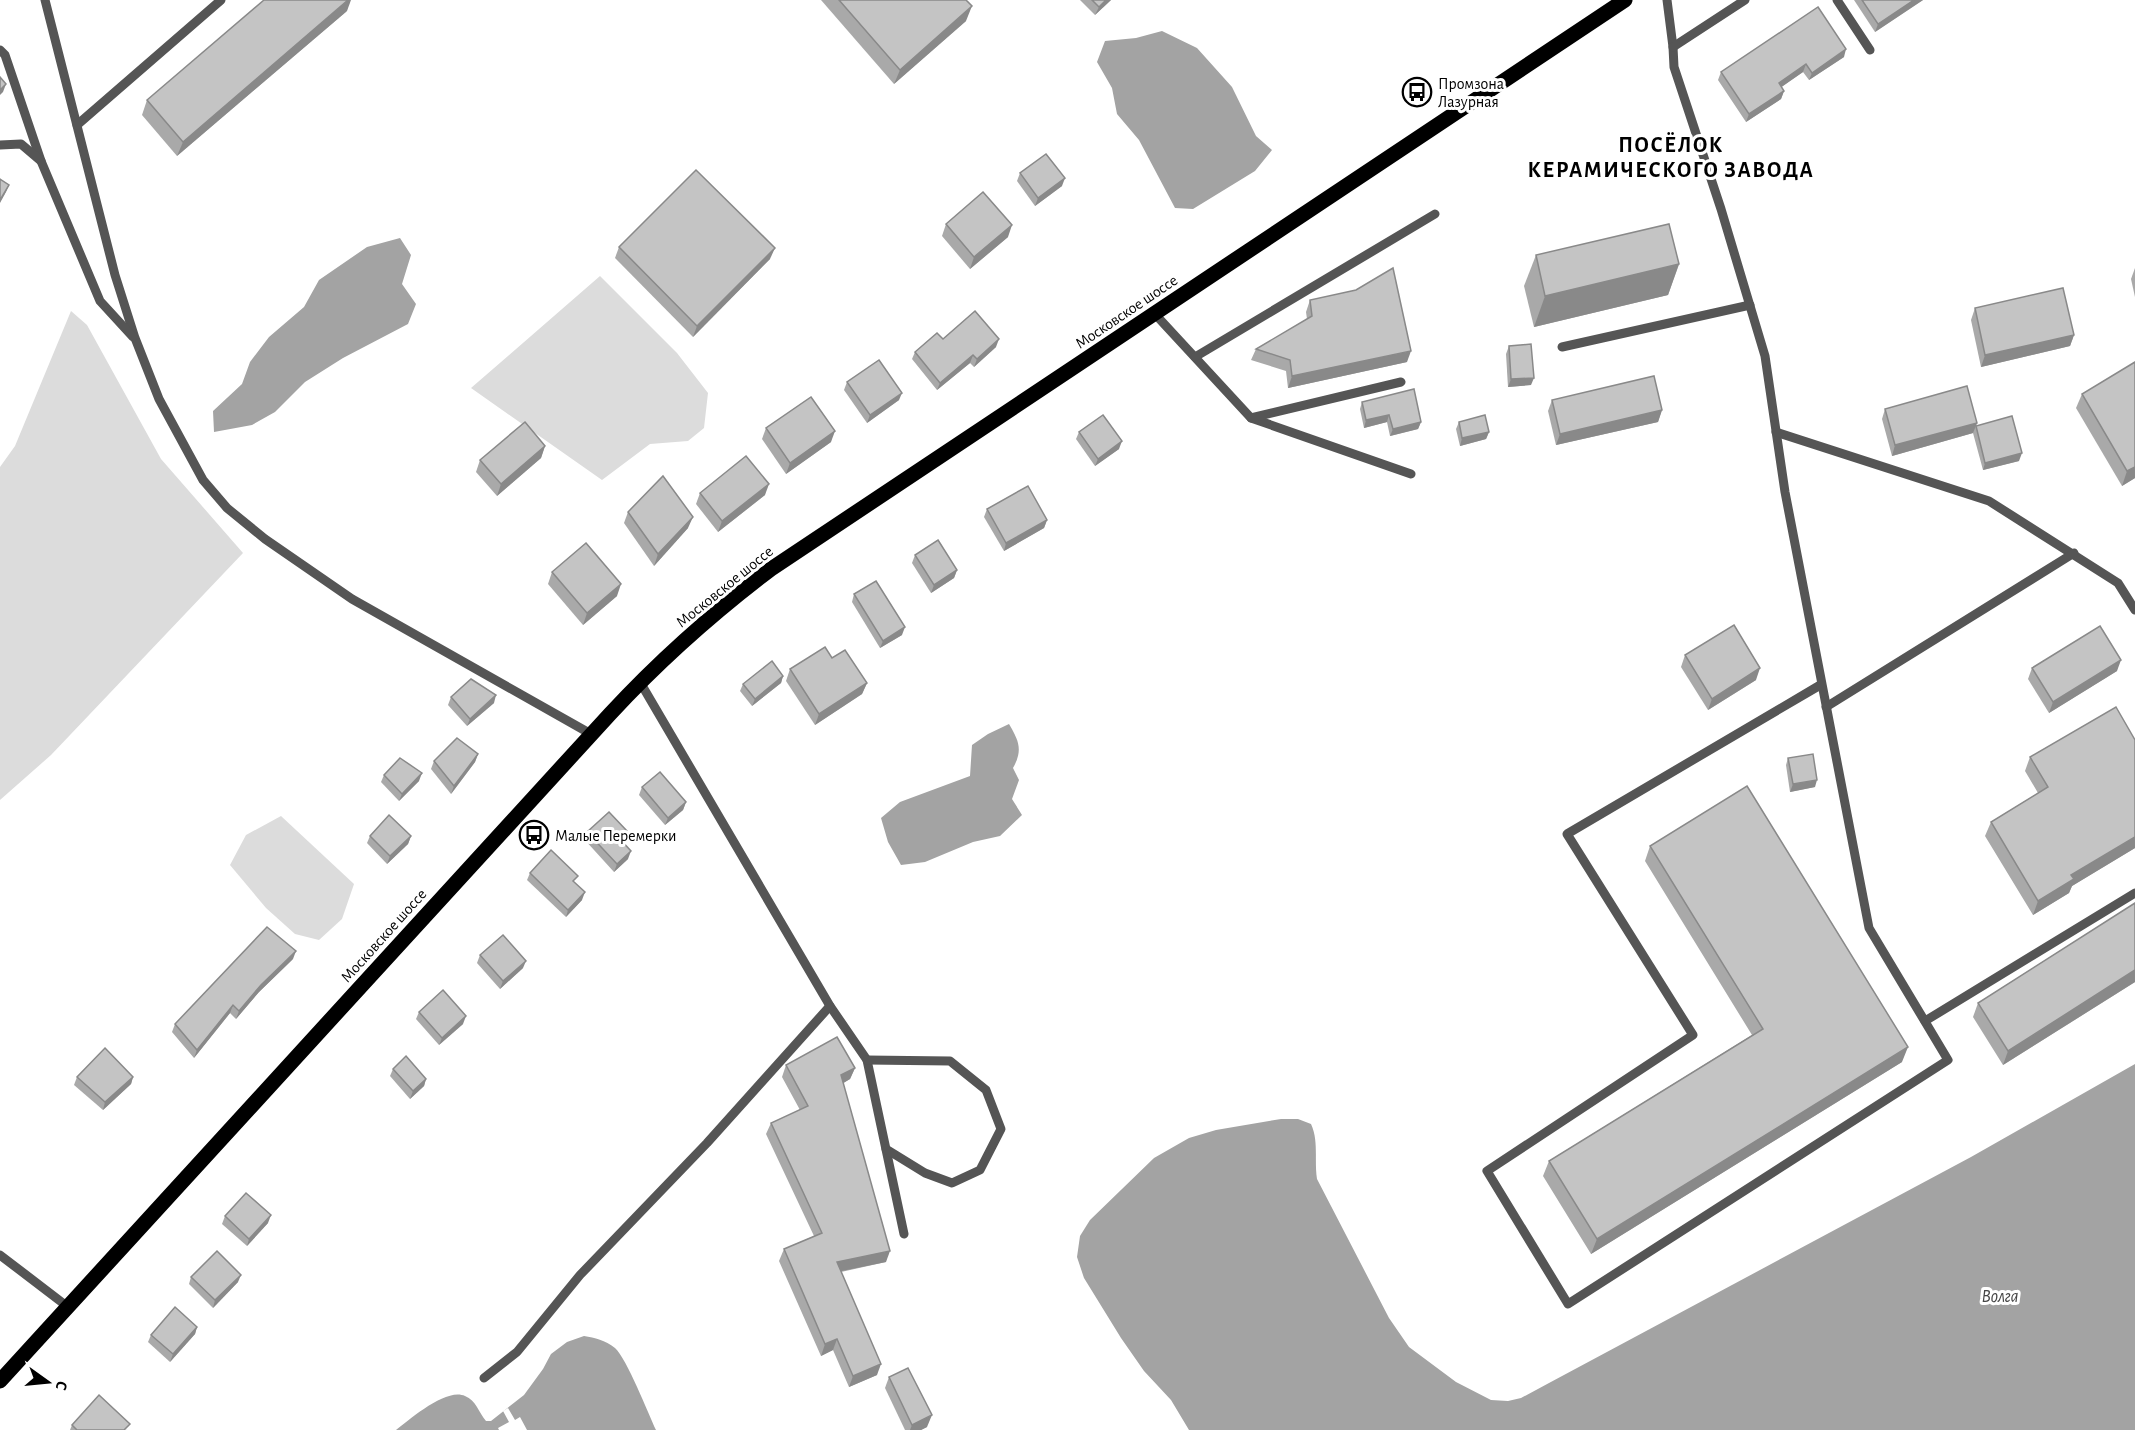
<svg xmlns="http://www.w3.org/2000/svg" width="2135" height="1430" viewBox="0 0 2135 1430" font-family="'Alegreya Sans',sans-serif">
<rect width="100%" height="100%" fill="#fff"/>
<g fill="#dcdcdc">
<polygon points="600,276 677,353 708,393 704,428 688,441 650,444 602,480 471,388"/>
<polygon points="71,311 87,325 161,459 243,553 51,755 0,800 0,467 15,446"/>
<polygon points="281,816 354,884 342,919 319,940 295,934 266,908 230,865 246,835"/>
</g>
<g fill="#a3a3a3">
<polygon points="1162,31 1197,48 1232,87 1256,136 1272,150 1255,171 1193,209 1175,208 1139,140 1117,114 1112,88 1097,62 1105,41 1136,38"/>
<polygon points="400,238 411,255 402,284 416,304 408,324 343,358 305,382 275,412 252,425 214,432 213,411 242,384 250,362 269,337 304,307 319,280 367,247"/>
<path d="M 1009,724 C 1019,741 1023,750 1013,768 L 1019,780 L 1012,799 L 1022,815 L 1000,836 L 973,842 L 925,862 L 901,865 L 888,842 L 881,818 L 900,802 L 970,776 L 972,745 L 988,734 Z"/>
<path d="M 2135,1064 L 2135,1430 L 1189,1430 L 1171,1400 L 1144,1371 L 1121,1338 L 1084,1278 L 1077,1257 L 1080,1236 L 1090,1220 L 1154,1158 L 1189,1138 L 1216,1130 L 1281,1119 L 1298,1119 L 1311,1124 C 1319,1141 1314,1160 1317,1179 L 1389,1318 L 1409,1347 L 1456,1382 L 1491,1400 L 1508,1401 L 1521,1398 L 1549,1383 L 1971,1157 Z"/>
<path d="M 584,1336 C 595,1338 605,1340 615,1348 C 627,1359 648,1413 656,1430 L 396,1430 C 410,1419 447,1387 465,1396 C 476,1400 479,1413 486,1421 L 491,1421 L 524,1395 L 543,1369 L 551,1354 L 567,1342 Z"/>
</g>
<polygon fill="#fff" points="508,1408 515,1420 520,1417 527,1430 499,1430 498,1428 509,1422 503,1411"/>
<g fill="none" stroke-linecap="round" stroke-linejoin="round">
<g stroke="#555" stroke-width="9">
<polyline points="45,0 115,275 135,338 159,399 203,480 227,508 265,539 352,599 591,734"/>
<polyline points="1667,0 1673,47 1674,67 1721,209 1765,356 1785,492 1869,928 1948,1060 1568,1304 1487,1171 1693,1035 1567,834 1822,684"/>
<polyline points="1837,0 1870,50"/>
<polyline points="1673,47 1745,0"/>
<polyline points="0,50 5,55 41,161"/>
<polyline points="77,125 221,0"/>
<polyline points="0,145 21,144 41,161 100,301 133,337"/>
<polyline points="1154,313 1251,418 1411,474"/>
<polyline points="1562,347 1750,305"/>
<polyline points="1195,357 1435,214"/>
<polyline points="1251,418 1401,382"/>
<polyline points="1776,432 1989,501 2118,583 2135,610"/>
<polyline points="640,682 830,1006 867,1060 904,1234"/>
<polyline points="1826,707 2074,553"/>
<polyline points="1925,1021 2135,893"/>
<polyline points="867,1060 950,1061 986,1090 1001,1129 980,1170 952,1183 925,1173 886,1149"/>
<polyline points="0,1255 68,1307"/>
<polyline points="484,1378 517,1352 580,1275 707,1143 830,1006"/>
</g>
<path stroke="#000" stroke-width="15" d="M 0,1381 L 610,714 C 659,661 713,613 771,569 L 1625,0"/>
</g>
<g fill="#a9a9a9">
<polygon points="821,0 966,0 966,21 894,84"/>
<polygon points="1080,0 1111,0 1095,15"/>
<polygon points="1854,0 1923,0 1875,32"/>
<polygon points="347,11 177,156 142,115 147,100"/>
<polygon points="1844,57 1809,80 1803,72 1781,87 1784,91 1781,99 1746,122 1718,80 1721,72"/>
<polygon points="1020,173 1062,186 1035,206 1017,181"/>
<polygon points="946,224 1008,237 970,269 942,236"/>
<polygon points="619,247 770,259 693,337 615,258"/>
<polygon points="1536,255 1679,264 1668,295 1534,327 1524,286"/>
<polygon points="2135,268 2135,297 2131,279"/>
<polygon points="1310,300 1407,362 1288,388 1286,371 1251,360 1256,349 1307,319 1306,312"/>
<polygon points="1975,308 2074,335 2070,346 1981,367 1971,320"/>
<polygon points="943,339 996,347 974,367 970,363 937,390 912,359 915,352"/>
<polygon points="1509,346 1531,385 1508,387 1506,354"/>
<polygon points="847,382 899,400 867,423 844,390"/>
<polygon points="2082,394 2135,478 2122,486 2076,408"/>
<polygon points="1552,400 1662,410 1658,422 1556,445 1548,411"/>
<polygon points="1362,402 1421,422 1418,429 1390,436 1387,422 1364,428 1360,409"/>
<polygon points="1885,409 1977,423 1976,426 2019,461 1983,470 1973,433 1892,456 1882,419"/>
<polygon points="1459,422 1489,432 1486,439 1460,446 1456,429"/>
<polygon points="766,428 831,442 786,474 762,439"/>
<polygon points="1079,432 1119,449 1095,466 1076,439"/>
<polygon points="545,446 541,458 497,496 476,472 480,460"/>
<polygon points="700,493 765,495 718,532 696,504"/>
<polygon points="987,509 1047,520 1044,528 1004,551 984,517"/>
<polygon points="628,512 688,528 654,566 624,523"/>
<polygon points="915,555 957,570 954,578 931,593 912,563"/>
<polygon points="552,572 617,596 583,625 548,584"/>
<polygon points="854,594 902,635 880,648 852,602"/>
<polygon points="1685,655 1756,680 1708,710 1681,667"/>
<polygon points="832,658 867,683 862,694 815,725 786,681 790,669"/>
<polygon points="2032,668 2117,671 2049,713 2028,679"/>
<polygon points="783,676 781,683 752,706 740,691 743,684"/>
<polygon points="451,697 494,703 467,726 448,705"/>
<polygon points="2135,740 2135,848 2072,886 2069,893 2033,915 1985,836 1991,822 2038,793 2025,771 2030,757"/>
<polygon points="478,754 475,762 451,794 431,769 434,761"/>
<polygon points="1788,758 1815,787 1790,792 1786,765"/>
<polygon points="384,775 419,781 399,801 381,782"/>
<polygon points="642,787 686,802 683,810 665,825 639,795"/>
<polygon points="627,831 624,839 621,841 628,859 614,872 584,839 587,832"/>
<polygon points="370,836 411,836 408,844 387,864 367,843"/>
<polygon points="1650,846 1902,1062 1591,1254 1543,1176 1549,1161 1752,1035 1645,861"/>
<polygon points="530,873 575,883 582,900 566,917 527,880"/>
<polygon points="2135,903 2135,982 2003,1065 1973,1017 1978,1003"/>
<polygon points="480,955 523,968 500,989 477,963"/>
<polygon points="293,959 259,992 236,1019 230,1013 194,1058 172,1032 175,1024"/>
<polygon points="419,1012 463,1024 439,1045 416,1019"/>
<polygon points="786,1065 855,1068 850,1079 843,1083 886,1262 841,1272 877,1375 849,1387 833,1350 821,1356 779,1261 784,1249 814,1236 766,1134 771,1123 800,1110 782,1077"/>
<polygon points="393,1069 426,1079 424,1086 410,1099 390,1076"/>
<polygon points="77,1077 133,1077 131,1084 103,1110 74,1085"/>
<polygon points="225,1216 268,1223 247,1246 222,1224"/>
<polygon points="191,1277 238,1282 213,1308 189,1284"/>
<polygon points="197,1327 195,1334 170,1362 148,1342 151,1335"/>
<polygon points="889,1377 927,1427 921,1430 905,1430 885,1388"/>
<polygon points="72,1425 128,1430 70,1430"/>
</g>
<g fill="#898989">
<polygon points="348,0 351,0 347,11 177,156 183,142"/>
<polygon points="1106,0 1111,0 1095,15 1099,7"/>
<polygon points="1914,0 1923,0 1875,32 1878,24"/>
<polygon points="972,6 966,21 894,84 900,70"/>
<polygon points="1846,49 1844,57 1809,80 1812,73"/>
<polygon points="1806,64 1803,72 1776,91 1779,83"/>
<polygon points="6,84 3,92 0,95 0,90"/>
<polygon points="1784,91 1781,99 1746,122 1749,114"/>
<polygon points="1065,178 1062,186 1035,206 1038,198"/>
<polygon points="9,185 6,192 0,203 0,200"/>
<polygon points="1012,225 1008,237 970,269 974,257"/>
<polygon points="775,248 770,259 693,337 697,326"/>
<polygon points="1679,264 1668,295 1534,327 1545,296"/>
<polygon points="2074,335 2070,346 1981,367 1985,355"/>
<polygon points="999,339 996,347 974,367 977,359"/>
<polygon points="1411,351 1407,362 1288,388 1292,376"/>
<polygon points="973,355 970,363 937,390 940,383"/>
<polygon points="1534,378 1531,385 1508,387 1511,379"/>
<polygon points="902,393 899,400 867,423 870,415"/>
<polygon points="1662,410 1658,422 1556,445 1560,434"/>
<polygon points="1389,415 1387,422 1364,428 1366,420"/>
<polygon points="1421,422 1418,429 1390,436 1393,429"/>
<polygon points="1977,423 1973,433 1892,456 1895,445"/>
<polygon points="835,431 831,442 786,474 790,463"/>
<polygon points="1489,432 1486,439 1460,446 1462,438"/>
<polygon points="1122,441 1119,449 1095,466 1098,459"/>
<polygon points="545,446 541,458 497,496 501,484"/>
<polygon points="2022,453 2019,461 1983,470 1985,463"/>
<polygon points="2135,467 2135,478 2122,486 2127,471"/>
<polygon points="769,484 765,495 718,532 722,521"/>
<polygon points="693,517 688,528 654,566 658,554"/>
<polygon points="1047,520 1044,528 1004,551 1006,543"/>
<polygon points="957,570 954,578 931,593 934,585"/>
<polygon points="621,584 617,596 583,625 587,613"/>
<polygon points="905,627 902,635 880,648 883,641"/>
<polygon points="2121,660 2117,671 2049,713 2053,702"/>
<polygon points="1760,668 1756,680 1708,710 1712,699"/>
<polygon points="783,676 781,683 752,706 755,699"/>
<polygon points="867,683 862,694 815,725 819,714"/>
<polygon points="496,695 494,703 467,726 470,719"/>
<polygon points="478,754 475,762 451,794 454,786"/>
<polygon points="422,773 419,781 399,801 402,794"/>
<polygon points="1817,780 1815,787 1790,792 1793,784"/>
<polygon points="686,802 683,810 665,825 668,818"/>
<polygon points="627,831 624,839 616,846 619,838"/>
<polygon points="411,836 408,844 387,864 390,856"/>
<polygon points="2135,837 2135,848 2072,886 2069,893 2033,915 2038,901 2071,875"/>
<polygon points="631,851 628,859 614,872 617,864"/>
<polygon points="585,892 582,900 566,917 568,910"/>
<polygon points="296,951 293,959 259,992 236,1019 239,1011 261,985"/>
<polygon points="526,961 523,968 500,989 503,981"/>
<polygon points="2135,970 2135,982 2003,1065 2008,1051"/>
<polygon points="233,1005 230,1013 194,1058 197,1050"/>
<polygon points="466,1016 463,1024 439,1045 442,1038"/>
<polygon points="1908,1047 1902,1062 1591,1254 1597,1239"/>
<polygon points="855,1068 850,1079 837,1087 841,1075"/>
<polygon points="133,1077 131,1084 103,1110 105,1102"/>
<polygon points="426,1079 424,1086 410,1099 413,1091"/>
<polygon points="271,1215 268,1223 247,1246 249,1239"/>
<polygon points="890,1251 886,1262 832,1273 837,1262"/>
<polygon points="241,1275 238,1282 213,1308 215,1300"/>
<polygon points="197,1327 195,1334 170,1362 173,1354"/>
<polygon points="837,1339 833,1350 821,1356 825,1344"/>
<polygon points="881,1364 877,1375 849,1387 853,1376"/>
<polygon points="932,1415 927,1427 921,1430 910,1430 912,1425"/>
</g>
<g fill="#c4c4c4" stroke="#898989" stroke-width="1.5">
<polygon points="264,0 348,0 183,142 147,100"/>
<polygon points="839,0 966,0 972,6 900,70"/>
<polygon points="1092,0 1106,0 1099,7"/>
<polygon points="1862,0 1914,0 1878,24"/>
<polygon points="1818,7 1846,49 1812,73 1806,64 1779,83 1784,91 1749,114 1721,72"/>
<polygon points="0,77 6,84 0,90"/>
<polygon points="1046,154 1065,178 1038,198 1020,173"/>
<polygon points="696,170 775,248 697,326 619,247"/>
<polygon points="0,179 9,185 0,200"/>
<polygon points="983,192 1012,225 974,257 946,224"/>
<polygon points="1669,224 1679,264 1545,296 1536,255"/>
<polygon points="1393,268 1411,351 1292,376 1290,360 1256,349 1312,316 1310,300 1356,290"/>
<polygon points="2063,288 2074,335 1985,355 1975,308"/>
<polygon points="975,311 999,339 977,359 973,355 940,383 915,352 937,333 943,339"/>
<polygon points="1531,344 1534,378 1511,379 1509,346"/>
<polygon points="879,360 902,393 870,415 847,382"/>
<polygon points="2135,362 2135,467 2127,471 2082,394"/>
<polygon points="1654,376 1662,410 1560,434 1552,400"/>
<polygon points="1967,386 1977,423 1895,445 1885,409"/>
<polygon points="1414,389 1421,422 1393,429 1389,415 1366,420 1362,402"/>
<polygon points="811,397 835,431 790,463 766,428"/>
<polygon points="1103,415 1122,441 1098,459 1079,432"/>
<polygon points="1485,415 1489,432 1462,438 1459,422"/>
<polygon points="2012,416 2022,453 1985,463 1976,426"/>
<polygon points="525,422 545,446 501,484 480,460"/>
<polygon points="746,456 769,484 722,521 700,493"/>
<polygon points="663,476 693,517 658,554 628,512"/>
<polygon points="1028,486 1047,520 1006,543 987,509"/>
<polygon points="938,540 957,570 934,585 915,555"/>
<polygon points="586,543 621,584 587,613 552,572"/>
<polygon points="876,581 905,627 883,641 854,594"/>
<polygon points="1734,625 1760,668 1712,699 1685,655"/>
<polygon points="2100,626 2121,660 2053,702 2032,668"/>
<polygon points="825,647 832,658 845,650 867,683 819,714 790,669"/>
<polygon points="772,661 783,676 755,699 743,684"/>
<polygon points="471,679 496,695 470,719 451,697"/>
<polygon points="2116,707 2135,740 2135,837 2071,875 2074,879 2038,901 1991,822 2048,787 2030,757"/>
<polygon points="457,738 478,754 454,786 434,761"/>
<polygon points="1813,754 1817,780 1793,784 1788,758"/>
<polygon points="400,758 422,773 402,794 384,775"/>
<polygon points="660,772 686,802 668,818 642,787"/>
<polygon points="1747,786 1908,1047 1597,1239 1549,1161 1763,1029 1650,846"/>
<polygon points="609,812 627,831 619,838 631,851 617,864 587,832"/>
<polygon points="389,815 411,836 390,856 370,836"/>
<polygon points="551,850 578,876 573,881 585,892 568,910 530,873"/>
<polygon points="2135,903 2135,970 2008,1051 1978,1003"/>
<polygon points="267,927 296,951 261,985 239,1011 233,1005 197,1050 175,1024"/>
<polygon points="503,935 526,961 503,981 480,955"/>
<polygon points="443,990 466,1016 442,1038 419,1012"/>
<polygon points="837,1037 855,1068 841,1075 890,1251 837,1262 881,1364 853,1376 837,1339 825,1344 784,1249 822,1233 771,1123 808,1106 786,1065"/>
<polygon points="105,1048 133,1077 105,1102 77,1077"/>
<polygon points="406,1056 426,1079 413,1091 393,1069"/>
<polygon points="246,1193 271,1215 249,1239 225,1216"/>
<polygon points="217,1251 241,1275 215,1300 191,1277"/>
<polygon points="175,1307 197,1327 173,1354 151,1335"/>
<polygon points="908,1368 932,1415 912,1425 889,1377"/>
<polygon points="99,1395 130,1424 124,1430 77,1430 72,1425"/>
</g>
<defs>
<g id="bus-ring" transform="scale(1.5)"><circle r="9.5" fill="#fff" stroke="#000" stroke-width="1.5"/><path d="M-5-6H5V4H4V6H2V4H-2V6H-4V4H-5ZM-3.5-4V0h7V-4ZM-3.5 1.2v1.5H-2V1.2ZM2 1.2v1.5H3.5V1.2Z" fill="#000"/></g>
</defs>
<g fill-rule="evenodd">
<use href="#bus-ring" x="1417" y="92"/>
<use href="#bus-ring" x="534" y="835"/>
</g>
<g text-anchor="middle" stroke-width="6" stroke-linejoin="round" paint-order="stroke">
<g font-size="16" fill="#000" stroke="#fff" text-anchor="start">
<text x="1438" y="89">Промзона<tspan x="1438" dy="18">Лазурная</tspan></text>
<text x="555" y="841">Малые Перемерки</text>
</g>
<g font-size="16" fill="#000" stroke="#fff">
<text transform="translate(1126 311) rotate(-34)" y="6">Московское шоссе</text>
<text transform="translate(724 586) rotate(-39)" y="6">Московское шоссе</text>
<text transform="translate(383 935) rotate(-48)" y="6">Московское шоссе</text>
</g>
<g font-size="18" font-style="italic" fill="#444" stroke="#fff">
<text x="2000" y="1302">Волга</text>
</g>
<g font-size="22" font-weight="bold" letter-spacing="1.5" fill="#000" stroke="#fff">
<text x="1671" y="152">ПОСЁЛОК<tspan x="1671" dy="25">КЕРАМИЧЕСКОГО ЗАВОДА</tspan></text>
</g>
</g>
<g transform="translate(48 1382) rotate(105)" stroke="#ffffff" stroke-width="4.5" paint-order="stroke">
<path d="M0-4.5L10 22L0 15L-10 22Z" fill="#000000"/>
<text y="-9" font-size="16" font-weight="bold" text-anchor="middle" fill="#000000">С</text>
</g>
</svg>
